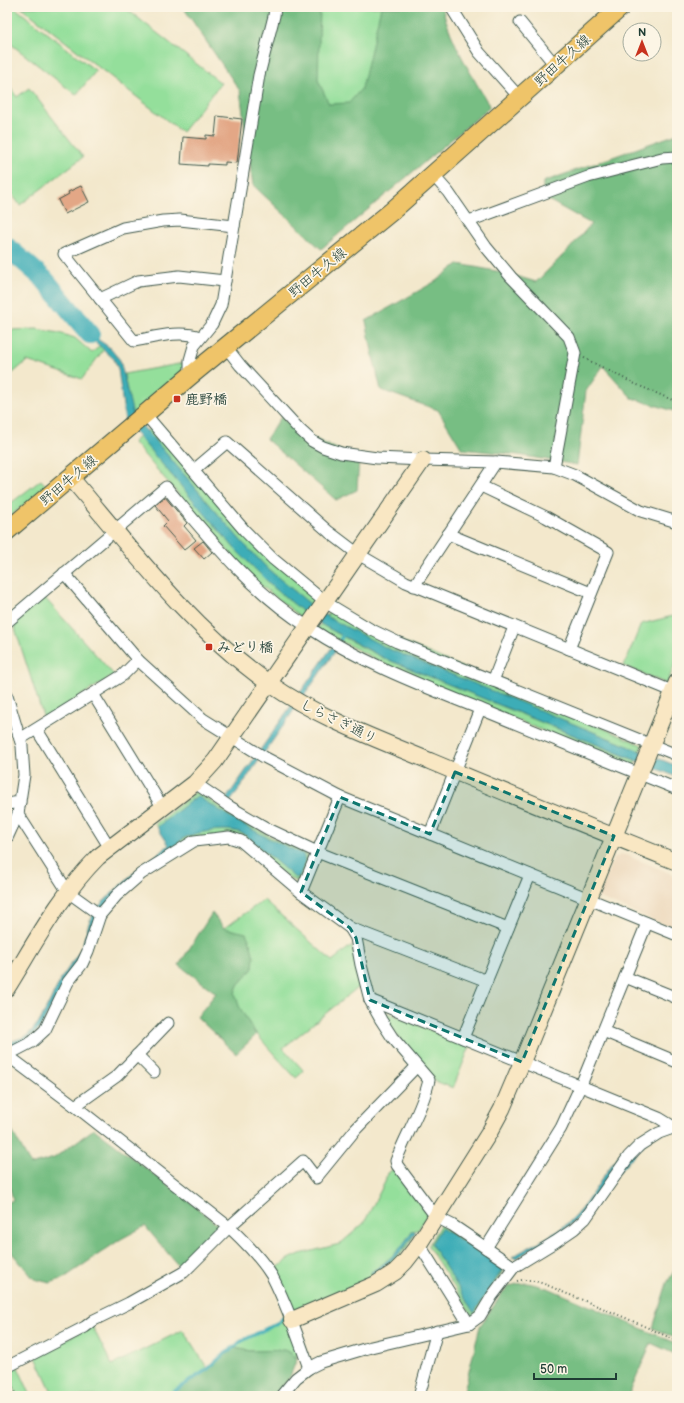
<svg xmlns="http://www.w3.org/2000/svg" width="684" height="1403" viewBox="0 0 684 1403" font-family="'Balsamiq Sans','Klee One',sans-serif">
<rect width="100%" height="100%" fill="#fcf5e5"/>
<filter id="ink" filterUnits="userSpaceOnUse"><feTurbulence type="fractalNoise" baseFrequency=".025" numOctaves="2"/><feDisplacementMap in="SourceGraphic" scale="8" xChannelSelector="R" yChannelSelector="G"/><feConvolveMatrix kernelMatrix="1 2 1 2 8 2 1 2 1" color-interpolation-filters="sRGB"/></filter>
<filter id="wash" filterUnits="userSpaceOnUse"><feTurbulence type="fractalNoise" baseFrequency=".012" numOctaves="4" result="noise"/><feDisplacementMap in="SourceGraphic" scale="16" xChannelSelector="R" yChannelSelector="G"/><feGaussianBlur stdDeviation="0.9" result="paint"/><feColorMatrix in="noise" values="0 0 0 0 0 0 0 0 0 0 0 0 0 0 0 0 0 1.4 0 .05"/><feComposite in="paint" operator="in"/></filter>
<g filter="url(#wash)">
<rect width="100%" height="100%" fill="#f3e8cc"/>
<polygon fill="#ecd7ba" points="621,855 626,855 677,876 677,911 670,927 598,897 614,858"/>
<g fill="#94df9b" stroke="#5a8e68" fill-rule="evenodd">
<polygon points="7,7 14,7 96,71 76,95 7,41"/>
<polygon points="21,7 124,7 221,83 182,132"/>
<polygon points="277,7 425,7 450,46 250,161"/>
<polygon points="7,83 17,97 29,88 83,157 20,205 7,188"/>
<polygon points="37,329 59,333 75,338 92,353 100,345 104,349 82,379 27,361 7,378 7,330"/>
<polygon points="184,363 183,374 133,415 129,405 124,374"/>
<polygon points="151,427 316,599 311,605 269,570 242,542 147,431"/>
<polygon points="139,437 236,550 272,586 306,614 302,618 259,584 235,559 133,442"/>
<polygon points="41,480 47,486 7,519 7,506"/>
<polygon points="44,597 114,675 44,719 13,622"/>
<polygon points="330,610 642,745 640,751 389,649 331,619 327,616"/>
<polygon points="677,615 677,659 667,684 624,666 641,624"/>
<polygon points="321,624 358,645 384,658 636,761 633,768 403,673 317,629"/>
<path d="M 196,792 L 233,815 L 271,837 L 306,853 L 309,861 L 302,879 L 294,881 L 228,833 L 160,859 C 168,852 175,844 183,839 C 195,830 231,827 243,834 C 255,840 265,851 274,860 L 270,839 L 240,823 L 197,796 L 157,827 L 155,824 Z"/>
<path d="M 264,900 L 332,961 L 352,945 L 362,984 L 283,1048 L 304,1071 L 296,1078 C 283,1064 231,1011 235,992 C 237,983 248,975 253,968 L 224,928 Z"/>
<polygon points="389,1013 470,1046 453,1088 435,1081 412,1056 384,1017 385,1014"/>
<path d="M 394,1169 L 428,1214 L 418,1230 L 412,1231 C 402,1248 388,1262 371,1272 L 373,1275 L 399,1254 L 414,1234 L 415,1234 C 396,1276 335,1293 295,1310 L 292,1310 L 273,1271 L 289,1259 L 300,1254 L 340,1244 L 364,1223 L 385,1182 L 387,1173 Z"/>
<path d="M 440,1225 L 467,1241 L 503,1265 L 505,1268 L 476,1315 L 472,1315 L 428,1246 ZM 441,1228 L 500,1264 L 502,1267 L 502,1270 L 474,1313 L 431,1244 Z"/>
<polygon points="285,1316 297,1345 297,1358 289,1352 250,1351 234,1348 243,1341 280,1322"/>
<polygon points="92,1326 112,1365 183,1330 208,1369 165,1396 45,1396 52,1392 35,1355"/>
<polygon points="17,1365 31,1396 18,1396 7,1372"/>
</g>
<g fill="#77be83" stroke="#4b7e5c">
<path d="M 183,7 L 320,7 L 318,80 L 329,104 L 349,103 L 362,88 L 381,7 L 442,7 C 451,43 472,75 490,107 L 321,249 L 253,185 L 240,91 Z"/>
<polygon points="677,134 677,412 632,398 603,366 586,391 577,465 519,455 462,449 438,410 381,390 374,361 366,321 436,281 458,264 502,272 536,282 571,247 591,224 543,197 543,182"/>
<polygon points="281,417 294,429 359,459 357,490 336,500 266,439"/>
<polygon points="212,913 224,928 246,933 250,942 254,957 253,968 238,985 235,993 239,1006 256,1035 236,1054 197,1017 216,993 179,965"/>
<polygon points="7,1122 31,1165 54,1158 94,1129 188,1200 220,1227 220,1230 181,1269 145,1226 121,1239 64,1278 50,1283 34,1279 11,1252 7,1254 7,1203 13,1200 10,1188 7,1183"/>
<polygon points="677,1266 677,1339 653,1328 667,1283"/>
<polygon points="528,1283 548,1288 677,1344 677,1355 651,1343 628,1396 463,1396 480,1326 503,1292 510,1286 517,1284"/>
<polygon points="234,1348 250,1351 284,1350 289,1352 297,1358 290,1377 275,1396 169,1396 208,1370 226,1354"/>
</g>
<g fill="#3cadb7" stroke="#2e7576">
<polygon points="73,312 89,331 96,338 109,347 120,360 133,415 242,542 269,570 310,604 331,619 389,649 677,766 677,777 384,658 324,626 306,614 272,586 236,550 125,421 118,369 114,359 92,339 71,313"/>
<polygon points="332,647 336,650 230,802 226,799"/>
<path d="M 197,796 L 240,823 L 270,839 L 303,854 L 305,862 L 299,877 L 295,878 L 250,839 C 246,836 242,832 236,831 C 222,828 196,832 184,838 L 115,895 L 39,1030 L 22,1043 L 7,1048 L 7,1043 L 27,1036 L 40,1021 L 61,979 L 81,949 L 90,920 L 98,907 L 129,877 L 169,845 L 157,827 Z"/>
<path d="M 655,1126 L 657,1130 L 575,1221 L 561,1232 L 517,1258 L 512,1257 C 533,1244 559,1234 576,1215 C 603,1184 615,1145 655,1126 Z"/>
<polygon points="441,1228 500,1264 502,1267 502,1270 474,1313 431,1244"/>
<path d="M 412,1231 L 415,1231 L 415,1234 L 414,1234 C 403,1251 389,1264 373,1275 L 371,1272 C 388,1262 402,1248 412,1231 Z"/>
</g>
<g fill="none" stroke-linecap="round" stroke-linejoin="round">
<g stroke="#3cadb7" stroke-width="3.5">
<polyline points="340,640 345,632"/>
<polyline points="167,1396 208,1369 226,1352 236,1346 240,1342 279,1322 285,1315"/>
</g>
<polyline stroke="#3cadb7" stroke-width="20" points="7,247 44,279 90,334"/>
</g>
<g id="blocks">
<g fill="#e3a786">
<polygon points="217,116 242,119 237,163 225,162 225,165 208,164 208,166 181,164 183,137 206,139 206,135 215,136"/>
<polygon points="81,186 89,202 65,214 58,200 69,194 68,192"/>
<polygon points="165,497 187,523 184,526 196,540 184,550 163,526 168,521 155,505"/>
<polygon points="203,541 212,552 204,559 194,548"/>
</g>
</g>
</g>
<g filter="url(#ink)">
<use href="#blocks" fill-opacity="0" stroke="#3f574b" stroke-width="1"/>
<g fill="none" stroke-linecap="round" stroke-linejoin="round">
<g stroke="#3f574b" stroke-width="13">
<g id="street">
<polyline points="451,7 479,52 520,98"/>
<polyline points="520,22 555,65"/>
<polyline points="433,175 448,192 486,247 511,277 569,337 575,353 554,467"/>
<polyline points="469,221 588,177 662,158 677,157"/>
<polyline points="100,299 138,281 179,276 225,281"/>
<path d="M 200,337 C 179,330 156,337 134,341 L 64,254 L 123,228 L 163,221 L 180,220 L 234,226"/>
<polyline points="226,347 240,365 299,429 312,441 323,447 341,453 377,458 423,460 496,462 554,467 575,475 641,511 677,522"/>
<polyline points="190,376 190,360 194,346 212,324 221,305 259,75 274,16 275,7"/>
<polyline points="145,414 245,531 273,559 325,602 370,629 397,642 677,755"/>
<polyline points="194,470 227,442 329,532 358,554 406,582 677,693"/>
<polyline points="481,486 546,517 608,552 569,649"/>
<polyline points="448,534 591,593"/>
<polyline points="64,573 138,660 203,719 264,757 340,797 677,935"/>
<polyline points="414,586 496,462"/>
<path d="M 7,622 L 166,487 C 209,538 251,591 308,627 C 362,663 423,686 483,710 C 548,737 612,763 677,789"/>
<polyline points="493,681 514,627"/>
<polyline points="93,694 163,808"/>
<polyline points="7,696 22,746 24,775 18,814 7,838"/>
<polyline points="37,730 110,848"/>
<polyline points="20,739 123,675 138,660"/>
<polyline points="195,783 230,807 268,829 317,852 508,928"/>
<polyline points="7,804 20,802"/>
<polyline points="18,814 68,892 100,915"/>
<polyline points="430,834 480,709"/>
<polyline points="301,892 340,797"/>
<polyline points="350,928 487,981"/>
<polyline points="625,977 677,998"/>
<polyline points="370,1000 659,1118 677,1129"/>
<polyline points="603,1031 677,1062"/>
<polyline points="463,1038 530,875"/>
<path d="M 7,1055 L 32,1042 L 45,1030 L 68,982 L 82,964 L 88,951 L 100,915 L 117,895 L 141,874 L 194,841 L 229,837 L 241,841 L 301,892 L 350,928 L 356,938 L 361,965 L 370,1000 L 381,1020 L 392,1037 L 429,1080 C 423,1108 406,1134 396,1161 L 397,1165 L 436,1217 L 452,1225 L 514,1267"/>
<path d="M 7,1055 L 75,1106 L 229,1227 C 245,1242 261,1258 272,1276 C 287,1305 298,1337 309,1368"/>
<polyline points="137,1055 154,1072"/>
<polyline points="75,1106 117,1076 168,1023"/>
<polyline points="419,1244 469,1324"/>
<polyline points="486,1248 561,1128 581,1085 647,923"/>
<polyline points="7,1367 85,1327 94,1320 129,1303 184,1272 229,1227 303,1161 316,1178 356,1129 416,1067"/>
<polyline points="281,1396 296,1378 309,1368 321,1362 371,1347 469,1324 480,1316 492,1296 514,1267 555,1242 574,1229 585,1219 629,1156 640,1145 659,1133 673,1128"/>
<polyline points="419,1396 437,1331"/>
</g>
</g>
<g stroke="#3f574b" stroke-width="18">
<g id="secondary">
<path d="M 71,478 C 132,550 192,629 270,684 C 319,718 377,739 432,762 C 513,796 595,829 677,862"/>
<path d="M 7,988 C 35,943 60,895 98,857 L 195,783 L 215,761 L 423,460"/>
<polyline points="292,1320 376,1284 395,1272 405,1262 419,1244 489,1133 502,1109 522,1062 677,682"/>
</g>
</g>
<g stroke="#3f574b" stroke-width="20">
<polyline id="primary" points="7,531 190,376 392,211 621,7"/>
</g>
<g stroke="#3f574b" stroke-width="2" stroke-dasharray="1 3" stroke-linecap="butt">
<polyline points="584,358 633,383 677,402"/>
<path d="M 517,1281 C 534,1276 554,1289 570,1295 C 606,1309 642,1325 677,1341"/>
<polyline points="8,1377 16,1396"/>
</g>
<use href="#street" stroke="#fff" stroke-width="11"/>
<use href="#secondary" stroke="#f9e7c3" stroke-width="16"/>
<use href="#primary" stroke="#efc469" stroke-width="18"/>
</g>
</g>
<path fill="#0f766e" fill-opacity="0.2" stroke="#0f766e" stroke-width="3" stroke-dasharray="8 5" stroke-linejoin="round" d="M 455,772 L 614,836 L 522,1062 L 370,1000 L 356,938 L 350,928 L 301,892 L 340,797 L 430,834 Z"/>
<g fill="#c8321e" stroke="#fcf5e5" stroke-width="1.5">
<rect x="173" y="395" width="8" height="8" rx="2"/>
<rect x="205" y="643" width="8" height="8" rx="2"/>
</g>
<g text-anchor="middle" stroke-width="3.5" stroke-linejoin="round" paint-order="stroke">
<g font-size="14" fill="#1f3d34" stroke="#fcf5e5">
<text transform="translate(562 60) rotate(-42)" y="5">野田牛久線</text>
<text transform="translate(317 272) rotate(-39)" y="5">野田牛久線</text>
<text transform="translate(68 480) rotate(-40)" y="5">野田牛久線</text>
<text transform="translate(339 721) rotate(26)" y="5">しらさぎ通り</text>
</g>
<g font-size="14" font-weight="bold" fill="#1f3d34" stroke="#fcf5e5" text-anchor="start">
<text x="185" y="404">鹿野橋</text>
<text x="217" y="652">みどり橋</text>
</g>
</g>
<rect width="684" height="1403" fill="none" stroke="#fcf5e5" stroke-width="24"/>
<g transform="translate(642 42)"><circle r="19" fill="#fcf5e5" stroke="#a4ab9e"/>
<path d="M0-3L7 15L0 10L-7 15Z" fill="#c8321e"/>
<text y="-6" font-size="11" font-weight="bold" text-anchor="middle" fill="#1f3d34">N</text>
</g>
<path d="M534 1373v6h82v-6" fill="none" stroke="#1f3d34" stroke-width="2"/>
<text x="540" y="1373" font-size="12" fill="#1f3d34" stroke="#fcf5e5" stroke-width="3" paint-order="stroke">50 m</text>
</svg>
